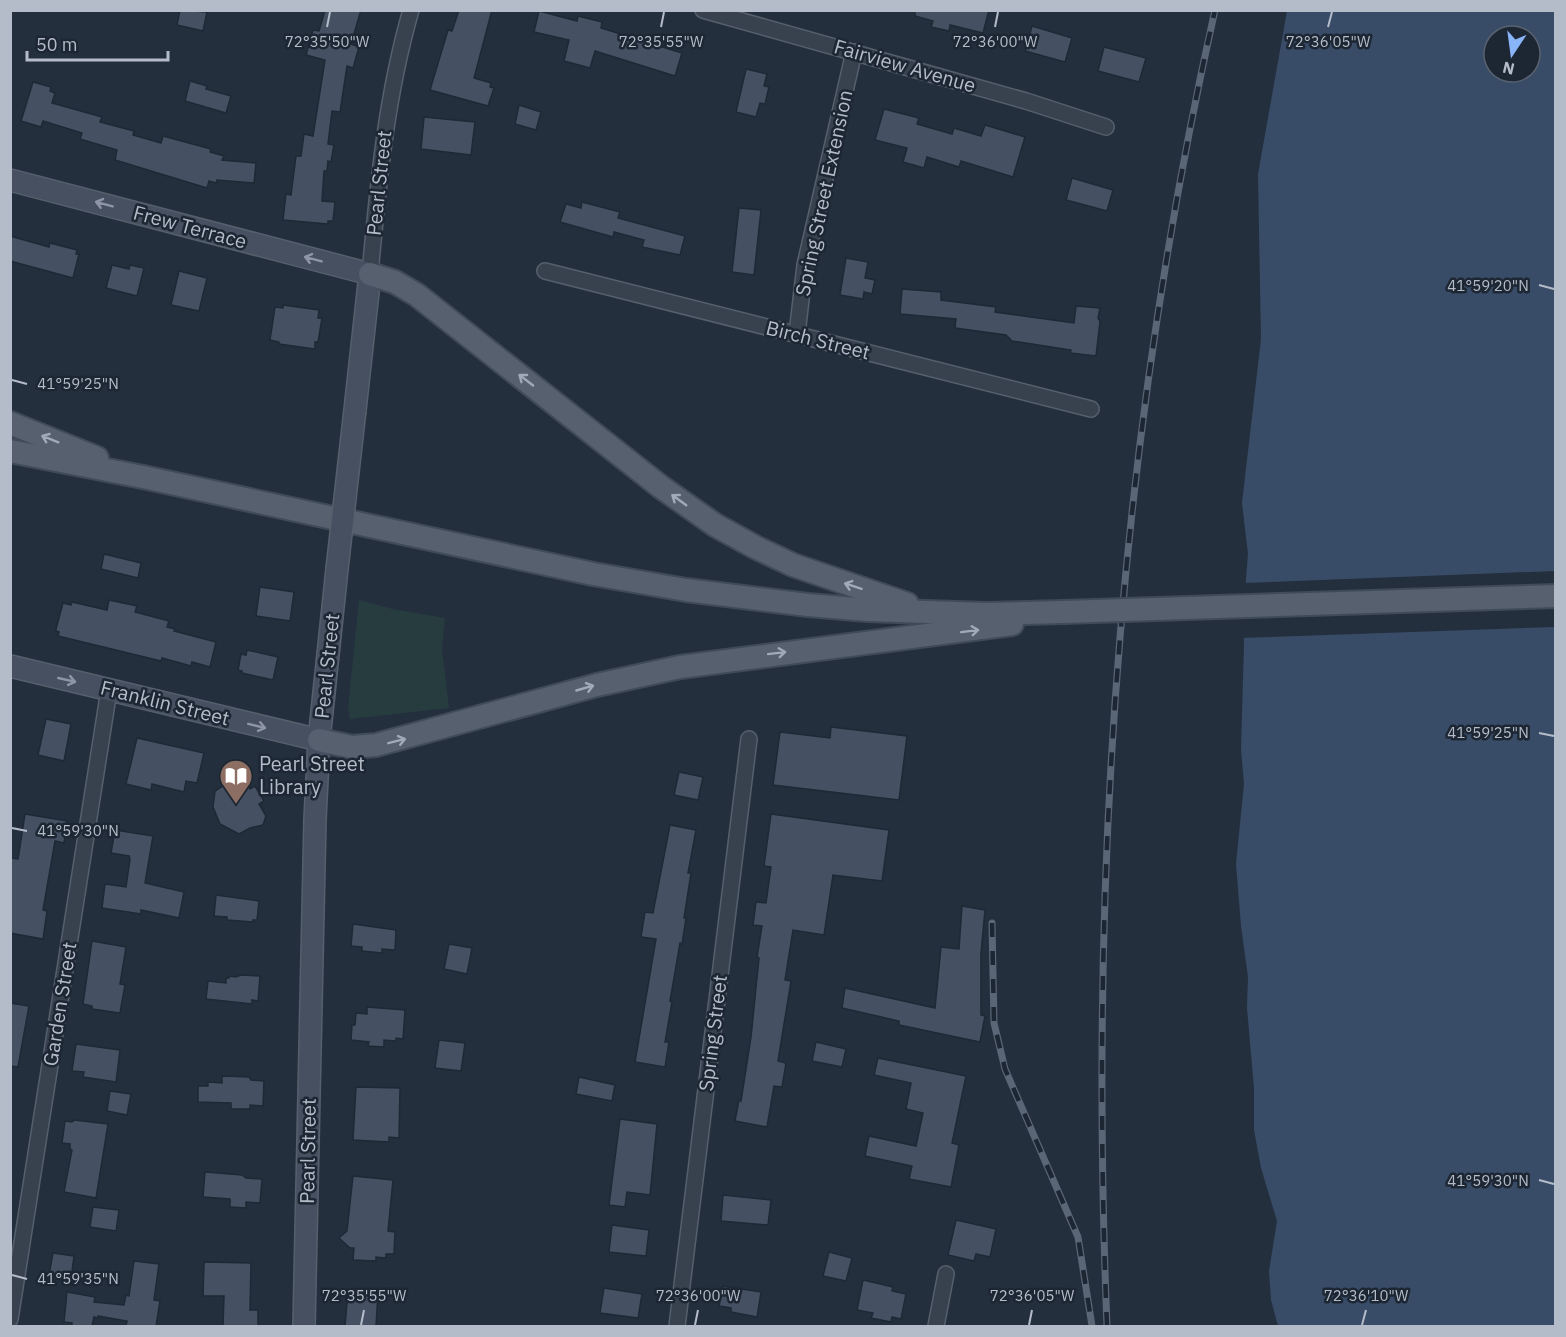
<svg xmlns="http://www.w3.org/2000/svg" width="1566" height="1337" viewBox="0 0 1566 1337" font-family="'IBM Plex Sans',sans-serif">
<rect width="100%" height="100%" fill="#242f3e"/>
<polygon fill="#263c3f" points="359,600 393,609 445,618 442,649 449,708 350,719 348,708"/>
<path fill="#394c67" fill-rule="evenodd" d="M 1287,11 L 1555,11 L 1555,1326 L 1278,1326 L 1271,1300 L 1269,1271 L 1277,1221 L 1261,1168 L 1254,1130 L 1254,1088 L 1247,1008 L 1248,977 L 1241,926 L 1236,864 L 1244,784 L 1241,749 L 1244,645 L 1243,617 L 1248,554 L 1242,503 L 1261,339 L 1258,174 ZM 1494,36 L 1530,36 L 1530,72 L 1494,72 Z"/>
<polygon fill="#242f3e" points="1555,571 1555,627 1241,638 1240,617 1243,583"/>
<g fill="#455162" stroke="#1f2835" stroke-width="1.5">
<polygon points="180,10 207,12 203,31 177,25"/>
<polygon points="325,10 361,10 351,44 359,47 353,68 347,66 340,112 332,111 328,144 334,145 331,162 328,161 327,171 324,171 322,201 335,202 333,221 328,221 328,224 283,220 286,194 291,195 296,156 301,156 304,134 313,136 325,60 306,55 313,30 319,31"/>
<polygon points="459,10 492,10 474,78 491,83 490,87 494,88 488,106 430,90 448,30 452,31"/>
<polygon points="915,10 989,10 983,33 950,25 949,31 931,27 933,21 915,16"/>
<polygon points="539,11 577,21 578,16 602,22 601,28 682,53 675,76 595,51 590,68 564,61 569,40 534,32"/>
<polygon points="1032,26 1072,38 1065,62 1025,51"/>
<polygon points="1104,47 1146,58 1139,82 1098,71"/>
<polygon points="746,69 767,74 764,86 769,87 765,104 760,103 756,117 736,112"/>
<polygon points="190,81 207,86 206,89 231,96 226,113 185,101"/>
<polygon points="33,82 51,87 50,91 55,93 52,103 102,117 100,122 134,131 133,135 161,143 163,136 211,149 210,152 224,156 222,160 256,163 254,183 217,180 216,183 209,181 207,188 115,160 117,150 80,139 82,133 43,121 41,127 21,121"/>
<polygon points="519,105 541,112 536,130 515,124"/>
<polygon points="884,109 919,118 917,124 952,134 954,128 981,136 985,125 1025,137 1013,177 961,161 959,167 927,157 924,168 903,162 907,148 875,140"/>
<polygon points="424,117 475,122 471,155 421,149"/>
<polygon points="1072,178 1113,190 1107,211 1066,200"/>
<polygon points="582,202 620,212 618,218 685,236 680,255 642,247 644,240 614,232 613,237 560,222 566,204 581,208"/>
<polygon points="739,208 761,210 754,275 732,272"/>
<polygon points="10,236 49,247 50,243 77,250 76,254 79,254 73,278 10,261"/>
<polygon points="846,258 868,262 865,278 875,280 872,294 864,292 863,299 840,295"/>
<polygon points="112,265 129,269 130,265 144,268 137,296 106,288"/>
<polygon points="179,271 207,278 199,311 171,305"/>
<polygon points="902,289 941,292 941,300 996,307 995,312 1074,323 1076,306 1100,308 1098,318 1100,321 1096,356 1070,353 1071,350 1012,341 1006,335 955,328 956,319 900,314"/>
<polygon points="283,305 319,310 318,318 322,318 318,342 315,342 315,349 279,344 279,342 270,340 275,307 283,308"/>
<polygon points="104,554 141,563 138,578 101,569"/>
<polygon points="260,587 294,592 290,621 256,616"/>
<polygon points="109,600 137,606 135,612 169,621 167,627 175,629 174,631 216,642 210,667 192,662 191,666 162,658 161,661 58,636 59,632 56,631 56,629 63,603 71,605 72,602 107,610"/>
<polygon points="247,650 278,657 273,680 242,673 242,671 238,670 241,654 246,655"/>
<polygon points="46,719 71,724 64,761 38,755"/>
<polygon points="831,727 907,736 899,800 773,785 780,732 830,738"/>
<polygon points="137,738 204,753 197,783 186,781 184,792 152,784 151,790 126,784"/>
<polygon points="679,772 703,777 698,800 674,795"/>
<polygon points="234,776 243,776 250,789 255,786 264,801 259,804 266,816 263,825 250,828 239,834 220,824 213,807 215,791 226,784 229,778"/>
<polygon points="25,814 67,821 64,843 55,841 43,910 47,911 43,939 10,933 10,858 18,859"/>
<polygon points="771,814 889,830 882,881 833,875 824,935 793,930 785,980 791,981 778,1061 786,1063 782,1087 774,1086 767,1127 735,1121 739,1100 741,1101 751,1037 759,958 757,957 762,926 753,925 756,902 766,903 771,867 764,866"/>
<polygon points="670,825 696,830 688,873 691,873 684,918 686,918 682,944 680,943 670,1001 672,1002 665,1042 669,1042 665,1067 635,1062 656,939 641,937 645,912 653,913"/>
<polygon points="115,830 153,836 145,883 184,892 179,918 141,910 141,914 102,908 105,884 126,887 130,859 129,856 111,853"/>
<polygon points="216,895 259,901 257,920 253,920 253,922 227,920 227,917 214,916"/>
<polygon points="962,906 985,910 981,953 981,1015 985,1016 980,1042 899,1025 899,1021 842,1008 845,988 935,1008 941,947 959,949"/>
<polygon points="353,924 396,930 395,950 382,949 382,953 362,951 362,947 351,946"/>
<polygon points="92,941 126,947 120,984 125,985 120,1013 92,1009 92,1006 83,1004"/>
<polygon points="449,944 472,948 467,974 444,969"/>
<polygon points="241,975 260,976 258,1001 252,1000 252,1004 206,999 208,981 226,983 226,978 229,978 229,976 236,977"/>
<polygon points="10,1003 29,1006 18,1067 10,1066"/>
<polygon points="367,1007 405,1010 403,1039 396,1038 396,1041 384,1040 384,1047 368,1046 369,1042 351,1040 352,1025 355,1025 356,1013 367,1014"/>
<polygon points="439,1040 465,1043 461,1071 435,1068"/>
<polygon points="816,1042 846,1049 842,1067 812,1061"/>
<polygon points="76,1044 120,1050 116,1082 83,1077 84,1072 72,1071"/>
<polygon points="878,1058 966,1076 952,1143 959,1145 951,1187 909,1179 912,1166 865,1156 869,1136 916,1146 923,1113 906,1109 911,1083 874,1075"/>
<polygon points="222,1076 249,1077 251,1080 264,1081 263,1106 250,1105 250,1109 231,1109 231,1103 198,1102 198,1086 208,1086 208,1082 222,1083"/>
<polygon points="579,1077 615,1085 612,1101 576,1094"/>
<polygon points="356,1087 400,1088 399,1138 389,1137 389,1142 353,1140"/>
<polygon points="110,1091 131,1094 127,1115 107,1111"/>
<polygon points="620,1119 657,1124 650,1195 627,1192 625,1207 609,1205"/>
<polygon points="74,1120 108,1124 96,1198 64,1192 72,1150 70,1149 70,1144 62,1143 65,1121 72,1122"/>
<polygon points="205,1172 242,1175 246,1178 262,1179 260,1203 246,1202 246,1208 230,1207 230,1199 203,1197"/>
<polygon points="353,1176 393,1180 388,1231 395,1232 394,1254 386,1254 386,1258 376,1257 376,1261 353,1260 354,1248 350,1248 339,1238 347,1231"/>
<polygon points="723,1195 771,1200 768,1225 721,1221"/>
<polygon points="93,1207 119,1210 116,1231 90,1227"/>
<polygon points="956,1220 996,1229 990,1257 976,1254 974,1261 948,1255"/>
<polygon points="612,1225 649,1230 646,1256 609,1252"/>
<polygon points="829,1252 852,1258 846,1281 823,1276"/>
<polygon points="53,1253 74,1256 71,1279 49,1275"/>
<polygon points="134,1261 159,1264 154,1300 160,1301 156,1326 126,1326 127,1321 98,1316 98,1318 94,1317 92,1326 72,1326 72,1323 64,1322 67,1292 95,1297 94,1302 124,1305 126,1295 129,1296"/>
<polygon points="204,1262 251,1263 250,1310 258,1310 258,1326 223,1326 224,1296 203,1296"/>
<polygon points="863,1280 893,1287 892,1291 906,1294 901,1319 892,1317 891,1322 871,1318 873,1313 857,1310"/>
<polygon points="723,1286 761,1292 757,1317 731,1312 731,1308 719,1306"/>
<polygon points="604,1288 642,1294 638,1318 600,1313"/>
<polygon points="348,1291 378,1293 376,1326 345,1326"/>
</g>
<g fill="none" stroke-linecap="round" stroke-linejoin="round">
<g stroke="#565f6c" stroke-width="18">
<g id="street">
<polyline points="703,10 1026,101 1106,127"/>
<polyline points="545,271 1091,409"/>
<path d="M 370,274 C 378,185 386,97 411,10"/>
<polyline points="797,334 805,265 854,52"/>
<polyline points="10,1319 109,690"/>
<polyline points="677,1326 749,739"/>
<polyline points="936,1326 946,1274"/>
</g>
</g>
<g stroke="#565f6c" stroke-width="24">
<g id="secondary">
<polyline points="10,180 370,274 355,410"/>
<polyline points="10,666 319,740"/>
<polyline points="304,1326 315,819 319,740 337,569"/>
</g>
</g>
<g stroke="#414a57" stroke-width="26">
<g id="primary">
<polyline points="370,274 395,282 417,295 661,487 715,525 755,547 793,565 907,604"/>
<polyline points="10,423 97,458"/>
<polyline points="10,451 143,477 593,574 686,590 808,605 868,610 986,614 1063,612"/>
<polyline points="319,740 352,747 376,745 597,685 680,667 1012,624"/>
</g>
</g>
<use href="#street" stroke="#38414e" stroke-width="15"/>
<use href="#secondary" stroke="#465061" stroke-width="21"/>
<use href="#primary" stroke="#56606e" stroke-width="22"/>
<g stroke="#5a6575" stroke-width="7">
<g id="rail">
<polyline points="992,923 994,1023 1005,1069 1078,1237 1092,1326"/>
<path d="M 1107,1326 C 1089,886 1118,441 1215,10"/>
</g>
</g>
<use href="#rail" stroke="#1d2633" stroke-width="4.5" stroke-dasharray="14" stroke-linecap="butt"/>
<g stroke="#565f6c" stroke-width="24" stroke-linecap="butt">
<polyline id="secondary-bridge" points="337,569 355,410"/>
</g>
<g stroke="#414a57" stroke-width="26" stroke-linecap="butt">
<polyline id="primary-bridge" points="1063,612 1556,596"/>
</g>
<use href="#secondary-bridge" stroke="#465061" stroke-width="21"/>
<use href="#primary-bridge" stroke="#56606e" stroke-width="22"/>
</g>
<defs><path id="oneway-shaft" d="M-6 0H5M1.5-3L5.5 0L1.5 3" fill="none" stroke-width="1.6" stroke-linecap="round" stroke-linejoin="round" transform="scale(1.5)"/></defs>
<g stroke="#8e96a5">
<use href="#oneway-shaft" transform="translate(104 204) rotate(-165)"/>
<use href="#oneway-shaft" transform="translate(313 259) rotate(-165)"/>
<use href="#oneway-shaft" transform="translate(67 680) rotate(13)"/>
<use href="#oneway-shaft" transform="translate(257 726) rotate(14)"/>
</g>
<g stroke="#a1aab7">
<use href="#oneway-shaft" transform="translate(526 380) rotate(-142)"/>
<use href="#oneway-shaft" transform="translate(50 439) rotate(-158)"/>
<use href="#oneway-shaft" transform="translate(679 500) rotate(-144)"/>
<use href="#oneway-shaft" transform="translate(853 586) rotate(-162)"/>
<use href="#oneway-shaft" transform="translate(970 631) rotate(-7)"/>
<use href="#oneway-shaft" transform="translate(777 653) rotate(-7)"/>
<use href="#oneway-shaft" transform="translate(585 688) rotate(-16)"/>
<use href="#oneway-shaft" transform="translate(397 741) rotate(-14)"/>
</g>
<path fill="none" stroke="#b4bcc9" stroke-width="2" d="M 327,27 L 330,12M 661,27 L 664,12M 995,27 L 998,12M 1328,27 L 1332,12M 1539,285 L 1554,289M 12,380 L 27,384M 1539,733 L 1554,736M 12,828 L 27,831M 1539,1180 L 1554,1184M 12,1275 L 27,1279M 361,1325 L 364,1310M 695,1325 L 698,1310M 1029,1325 L 1032,1310M 1362,1325 L 1366,1310"/>
<defs>
<g id="library-pin" transform="scale(1.725)"><path d="M0 17L-7.5 6A9.5 9.5 0 1 1 7.5 6Z" fill="#8d6e63" stroke="#1d2633"/><path d="M-6-4Q-3-5.5-.7-3.5V5Q-3 3-6 4ZM6-4Q3-5.5 .7-3.5V5Q3 3 6 4Z" fill="#fff"/></g>
</defs>
<g fill-rule="evenodd">
<use href="#library-pin" x="236" y="776"/>
</g>
<g text-anchor="middle" stroke-width="5" stroke-linejoin="round" paint-order="stroke">
<g font-size="20" fill="#b4bcc9" stroke="#1d2633">
<text transform="translate(905 66) rotate(16)" y="7">Fairview Avenue</text>
<text transform="translate(379 183) rotate(-84)" y="7">Pearl Street</text>
<text transform="translate(824 193) rotate(-78)" y="7">Spring Street Extension</text>
<text transform="translate(190 227) rotate(15)" y="7">Frew Terrace</text>
<text transform="translate(818 340) rotate(14)" y="7">Birch Street</text>
<text transform="translate(327 666) rotate(-84)" y="7">Pearl Street</text>
<text transform="translate(165 703) rotate(14)" y="7">Franklin Street</text>
<text transform="translate(60 1004) rotate(-81)" y="7">Garden Street</text>
<text transform="translate(713 1033) rotate(-83)" y="7">Spring Street</text>
<text transform="translate(308 1151) rotate(-89)" y="7">Pearl Street</text>
</g>
<g font-size="20" fill="#b4bcc9" stroke="#1d2633" text-anchor="start">
<text x="259" y="771">Pearl Street<tspan x="259" dy="23">Library</tspan></text>
</g>
</g>
<g font-size="15" text-anchor="middle" fill="#b4bcc9" stroke="#1d2633" stroke-width="5" stroke-linejoin="round" paint-order="stroke">
<text x="327" y="47">72°35'50"W</text>
<text x="661" y="47">72°35'55"W</text>
<text x="995" y="47">72°36'00"W</text>
<text x="1328" y="47">72°36'05"W</text>
<text x="1488" y="291">41°59'20"N</text>
<text x="78" y="389">41°59'25"N</text>
<text x="1488" y="738">41°59'25"N</text>
<text x="78" y="836">41°59'30"N</text>
<text x="1488" y="1186">41°59'30"N</text>
<text x="78" y="1284">41°59'35"N</text>
<text x="364" y="1301">72°35'55"W</text>
<text x="698" y="1301">72°36'00"W</text>
<text x="1032" y="1301">72°36'05"W</text>
<text x="1366" y="1301">72°36'10"W</text>
</g>
<rect width="1566" height="1337" fill="none" stroke="#b4bcc9" stroke-width="24"/>
<g transform="translate(1512 54) rotate(193)"><circle r="28" fill="#1d2633" stroke="#59626f" stroke-width="1.5"/>
<path d="M0-4.5L10 22L0 15L-10 22Z" fill="#8ab4f8"/>
<text y="-9" font-size="16" font-weight="bold" text-anchor="middle" fill="#b4bcc9">N</text>
</g>
<path d="M27 51v9h141v-9" fill="none" stroke="#b4bcc9" stroke-width="3"/>
<text x="36" y="51" font-size="18" fill="#b4bcc9" stroke="#1d2633" stroke-width="4.5" paint-order="stroke">50 m</text>
</svg>
